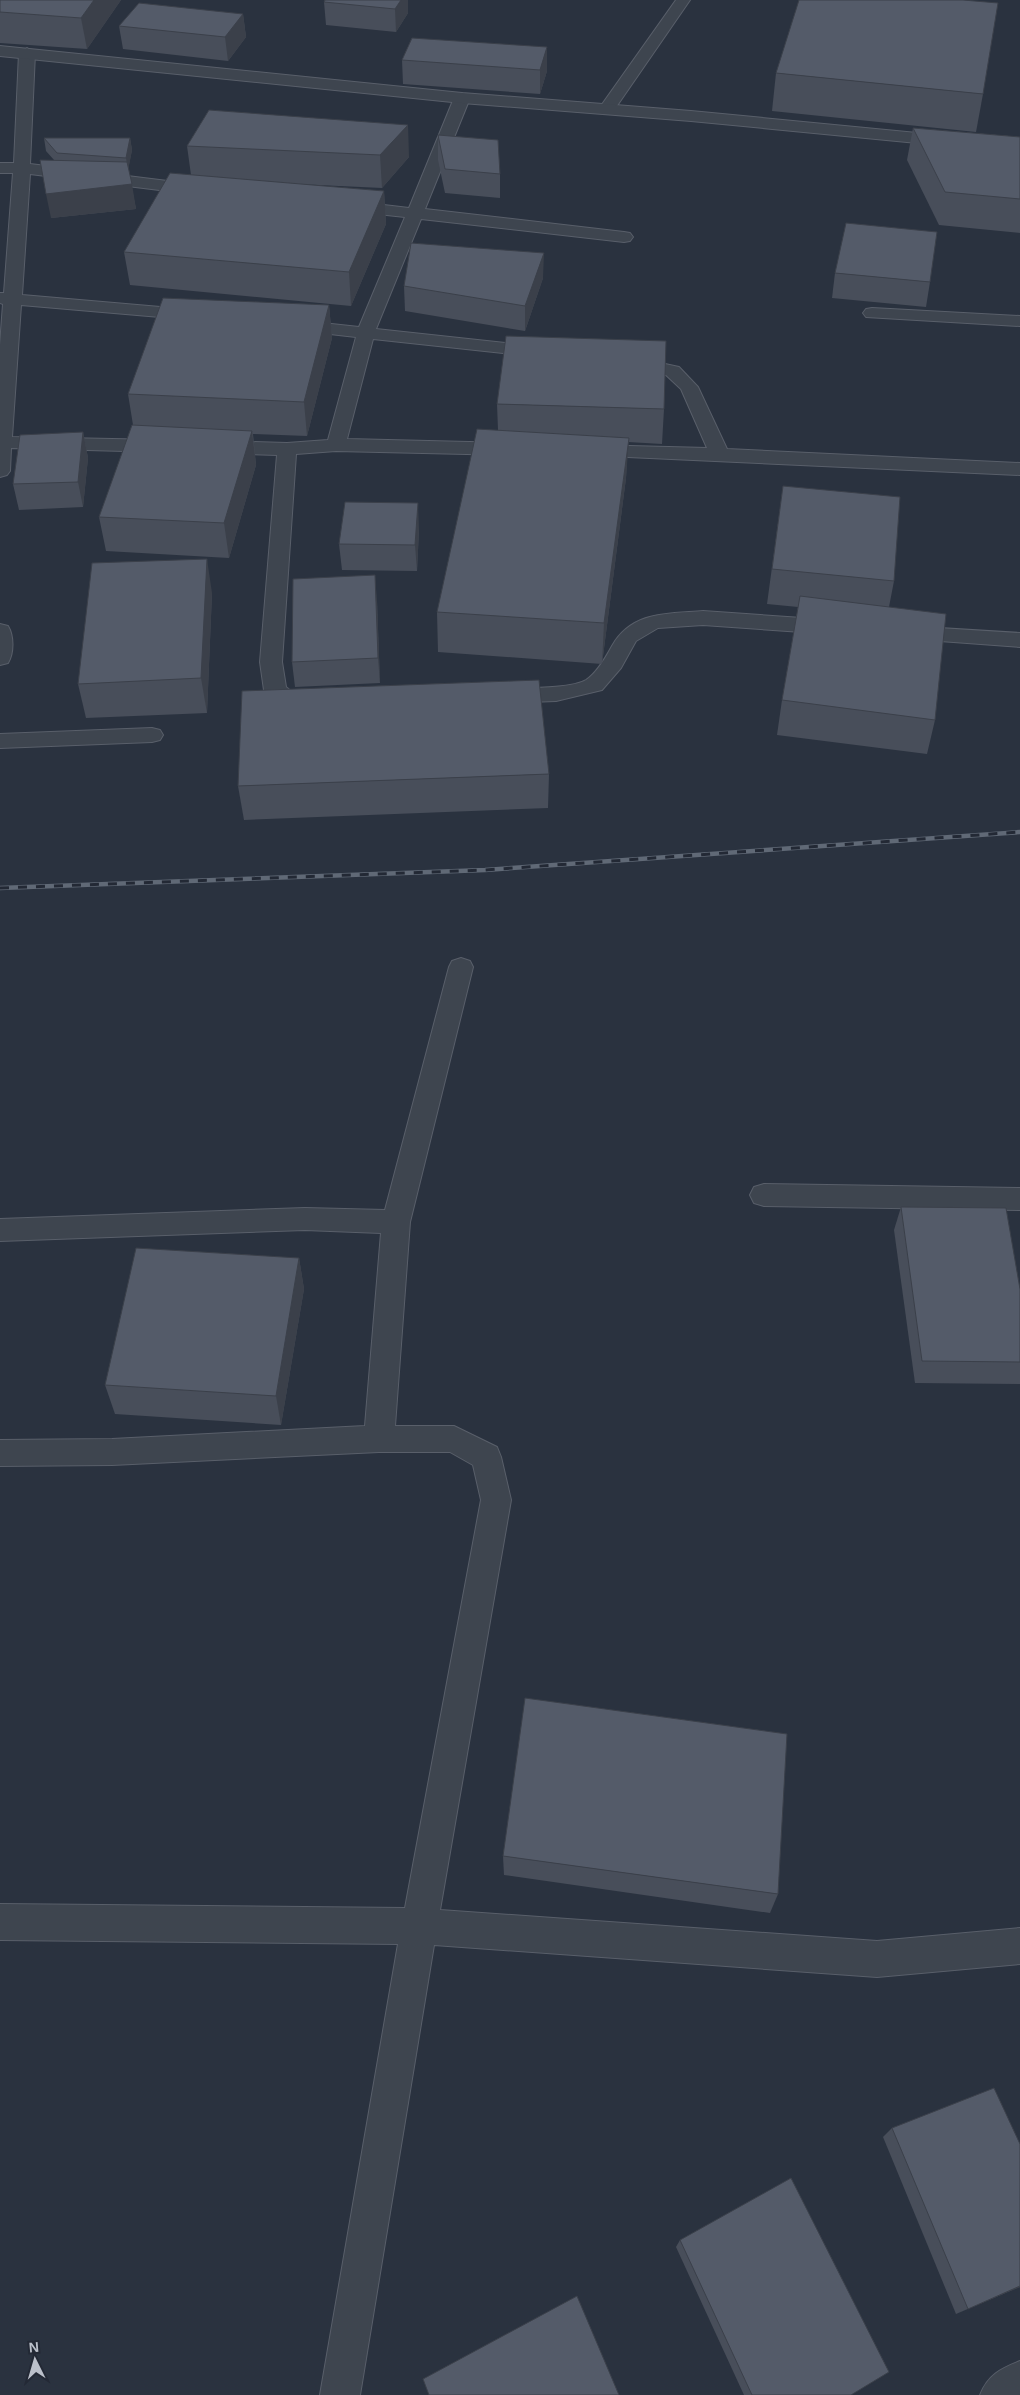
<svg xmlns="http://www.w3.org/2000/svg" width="1020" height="2395" viewBox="0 0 1020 2395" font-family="Arial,sans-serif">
<rect width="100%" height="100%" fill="#2a323f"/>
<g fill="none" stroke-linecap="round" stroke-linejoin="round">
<g stroke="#595f6a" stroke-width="2">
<path id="service" d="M 1020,2361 L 1020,2395 L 980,2395 C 988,2375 1000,2369 1020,2361 Z"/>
</g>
<g stroke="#595f6a" stroke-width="2">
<g id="minor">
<polygon points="676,0 690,0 612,113 600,113 598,110"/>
<polygon points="27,48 35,53 30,164 200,185 206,186 208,190 206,194 200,195 30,174 22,295 195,310 201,311 204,315 201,319 195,320 21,305 12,437 163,440 170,442 173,446 170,450 163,452 11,448 10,471 7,475 0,477 0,345 3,304 0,303 0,293 4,293 13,173 0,173 0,163 14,163 19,53"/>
<path d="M 462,93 L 470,98 L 425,209 L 624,232 L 630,233 L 633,237 L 630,241 L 624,242 L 421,219 L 376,329 L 541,347 L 547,348 L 550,352 L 547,356 L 541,357 L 373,339 L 347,439 L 511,443 L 518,445 L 521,449 L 518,453 L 511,455 L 336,451 L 296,454 L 282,662 L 286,687 L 299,698 L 316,701 L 319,706 L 316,711 C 296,716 275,707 264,690 L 260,662 L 277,455 L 216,453 L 209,451 L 206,447 L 209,443 L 216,441 L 287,443 L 328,440 L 356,337 L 295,330 L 289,329 L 286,325 L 289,321 L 295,320 L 359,327 L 405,217 L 350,211 L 344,210 L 342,206 L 344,202 L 350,201 L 409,208 L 454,98 Z"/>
<polygon points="872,308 1020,316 1020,326 866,317 863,313 866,309"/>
<polygon points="628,356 679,367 698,387 727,449 1020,463 1020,475 584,455 581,451 584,447 591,445 707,448 681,389 666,375 621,366 619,362 621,358"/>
<path d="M 703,611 L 831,620 L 839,622 L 842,627 L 839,632 L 831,634 L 703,625 L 658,628 L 636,641 L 621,668 L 602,690 L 556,701 L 503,703 L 495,701 L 492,696 L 495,691 L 503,689 C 522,688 571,689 586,680 C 597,673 606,657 612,646 C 632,611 667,614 703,611 Z"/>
<path d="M 0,624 L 8,626 C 14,636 14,653 8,663 L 0,665 Z"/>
<polygon points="907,626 1020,633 1020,647 899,638 896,633 899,628"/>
<polygon points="152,728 160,730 163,735 160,740 152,742 0,748 0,734"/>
<polygon points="461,958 470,961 473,967 410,1222 395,1426 454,1426 497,1447 501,1457 511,1500 440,1910 877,1941 1020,1928 1020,1964 877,1977 434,1945 360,2395 320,2395 398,1944 0,1940 0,1904 405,1908 481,1500 473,1465 450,1452 379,1452 112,1465 0,1466 0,1440 112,1439 365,1426 381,1233 305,1230 0,1241 0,1219 305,1208 385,1210 449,967 452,961"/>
<polygon points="764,1184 1020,1188 1020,1210 764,1206 754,1203 750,1195 754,1187"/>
</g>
</g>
<g stroke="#595f6a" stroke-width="2">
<polygon id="tertiary" points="0,46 462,93 691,111 1020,143 1020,153 691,121 462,103 0,56"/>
</g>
<use href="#service" fill="#3e454f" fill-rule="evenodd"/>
<use href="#minor" fill="#3e454f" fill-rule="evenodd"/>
<use href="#tertiary" fill="#3e454f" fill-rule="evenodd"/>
<g stroke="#606976" stroke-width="4.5">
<polyline id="rail" points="0,888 485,870 1020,832"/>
</g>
<use href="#rail" stroke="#232935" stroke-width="3" stroke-dasharray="9" stroke-linecap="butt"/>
</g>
<g fill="#484e5a">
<polygon points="0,0 121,0 87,49 0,43"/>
<polygon points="325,0 408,0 408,13 396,32 326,25 324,2"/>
<polygon points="243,14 246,37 228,61 123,49 119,26"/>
<polygon points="412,38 547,71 540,94 403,84 402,60"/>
<polygon points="776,73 983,94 976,132 772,111"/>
<polygon points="209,110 409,157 382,188 296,184 384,191 386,224 351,306 130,285 124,252 191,175 187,146"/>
<polygon points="913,128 1020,137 1020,233 939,225 907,160"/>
<polygon points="438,135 500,174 500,198 445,193 438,160"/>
<polygon points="44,138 130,138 132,150 128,169 136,209 51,218 54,160 46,151"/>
<polygon points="835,273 930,282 926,307 832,298"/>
<polygon points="543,278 525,331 405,311 404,286"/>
<polygon points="329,305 332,338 307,436 253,434 256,465 229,558 106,551 99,517 133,425 128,394"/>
<polygon points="497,404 664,409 662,444 628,442 626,478 602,664 438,652 437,612 498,430"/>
<polygon points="83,432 88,458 83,507 19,510 13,484"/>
<polygon points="783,486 894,581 889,607 935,720 927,754 777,735 782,700 798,607 767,604"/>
<polygon points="419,529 417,571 342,570 339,544"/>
<polygon points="212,593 207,713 86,718 78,684"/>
<polygon points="377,601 380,683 295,687 292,662"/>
<polygon points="549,774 548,808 244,820 238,786"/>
<polygon points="901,1207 1020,1362 1020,1384 915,1383 894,1230"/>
<polygon points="299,1258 304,1289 281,1425 115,1414 105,1385"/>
<polygon points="503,1856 778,1894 770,1913 504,1875"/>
<polygon points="892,2128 1020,2144 1020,2287 956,2314 883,2137"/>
<polygon points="680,2240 851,2395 744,2395 676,2247"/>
</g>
<g fill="#3b404a">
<polygon points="94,0 121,0 87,49 81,18"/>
<polygon points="401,0 408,0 408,13 396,32 395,9"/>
<polygon points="243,14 246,37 228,61 225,37"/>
<polygon points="547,47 547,71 540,94 540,70"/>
<polygon points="408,125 409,157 382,188 380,155"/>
<polygon points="130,138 132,150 128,171 126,158"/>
<polygon points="132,184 136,209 51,218 46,194"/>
<polygon points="384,191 386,224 351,306 349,272"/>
<polygon points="544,253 543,278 525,331 525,306"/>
<polygon points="329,305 332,338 307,436 304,402"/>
<polygon points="252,431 256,465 229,558 224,523"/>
<polygon points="83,432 88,458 83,507 78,482"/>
<polygon points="629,438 626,478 602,664 604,623"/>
<polygon points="418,503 419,529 417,571 415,545"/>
<polygon points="207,559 212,593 207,713 201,678"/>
<polygon points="375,575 377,601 380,683 378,658"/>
<polygon points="299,1258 304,1289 281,1425 276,1396"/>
<polygon points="1020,2286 1020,2287 956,2314 968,2309"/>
</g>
<g fill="#545b69" stroke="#3b404a">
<polygon points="0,0 94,0 81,18 0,12"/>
<polygon points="325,0 401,0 395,9 324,2"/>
<polygon points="799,0 963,0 998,3 983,94 776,73"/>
<polygon points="139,3 243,14 225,37 119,26"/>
<polygon points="412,38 547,47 540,70 402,60"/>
<polygon points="209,110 408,125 380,155 187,146"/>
<polygon points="913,128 1020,137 1020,199 945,192"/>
<polygon points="438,135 498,140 500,174 445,169"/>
<polygon points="44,138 130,138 126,158 57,153"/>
<polygon points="40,160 127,162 132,184 46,194"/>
<polygon points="170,173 384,191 349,272 124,252"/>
<polygon points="846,223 937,232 930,282 835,273"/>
<polygon points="411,243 544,253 525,306 404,286"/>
<polygon points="163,298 329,305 304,402 128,394"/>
<polygon points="506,336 666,341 664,409 497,404"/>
<polygon points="132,425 252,431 224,523 99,517"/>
<polygon points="477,429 629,438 604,623 437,612"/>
<polygon points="83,432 78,482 13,484 20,435"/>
<polygon points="783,486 900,497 894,581 772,569"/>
<polygon points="345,502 418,503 415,545 339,544"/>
<polygon points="207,559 201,678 78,684 92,563"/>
<polygon points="375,575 378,658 292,662 293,579"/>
<polygon points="800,596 946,614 935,720 782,700"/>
<polygon points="539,680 549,774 238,786 242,691"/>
<polygon points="901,1207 1006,1208 1020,1289 1020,1362 922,1361"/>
<polygon points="136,1248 299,1258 276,1396 105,1385"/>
<polygon points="525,1698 787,1734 778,1894 503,1856"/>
<polygon points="994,2088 1020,2144 1020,2286 968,2309 892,2128"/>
<polygon points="791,2178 889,2372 851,2395 752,2395 680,2240"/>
<polygon points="577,2296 619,2395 429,2395 423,2379"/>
</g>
<g transform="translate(35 2360) rotate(355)" stroke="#232935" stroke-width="4" paint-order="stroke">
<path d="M0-4L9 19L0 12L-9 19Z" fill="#bbc0ca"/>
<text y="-8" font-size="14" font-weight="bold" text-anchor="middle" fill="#bbc0ca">N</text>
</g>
</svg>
